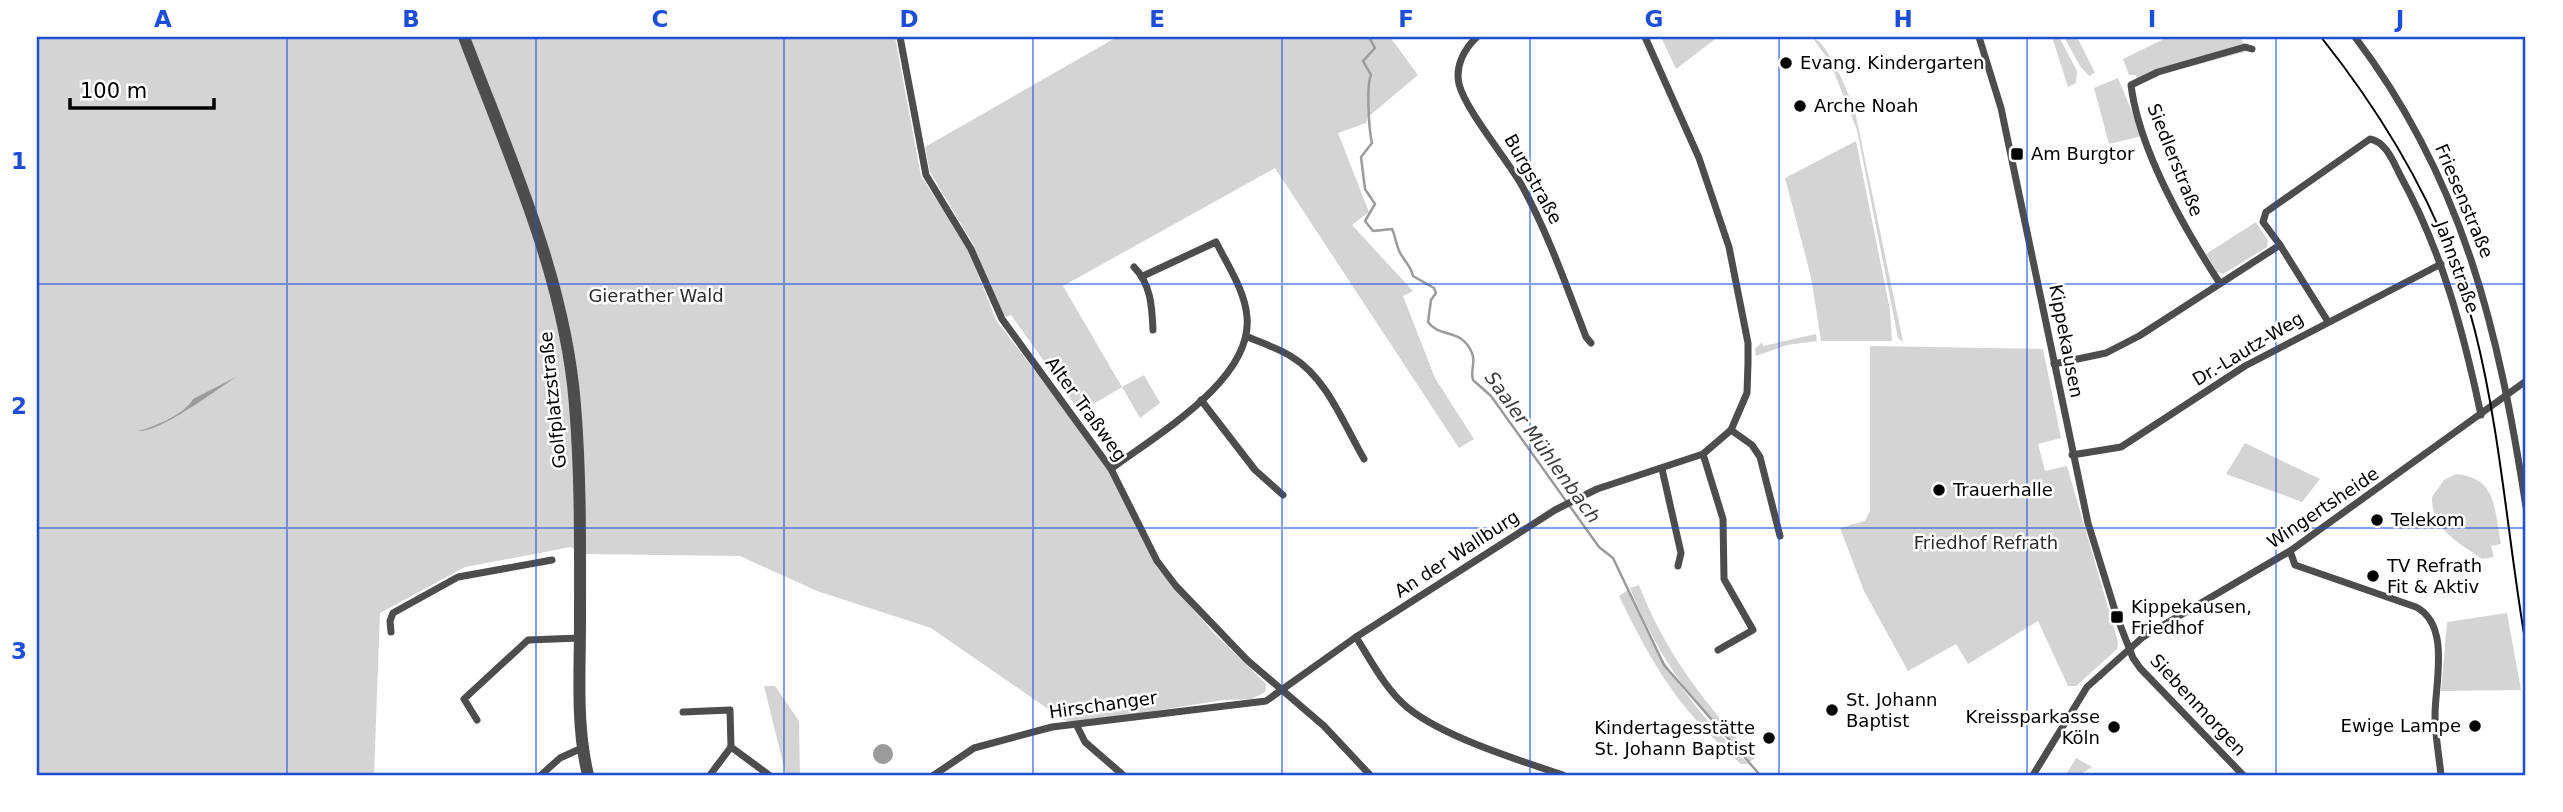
<svg xmlns="http://www.w3.org/2000/svg" width="2563" height="812" viewBox="0 0 2563 812" font-family="'DejaVu Sans',sans-serif">
<rect width="100%" height="100%" fill="#fff"/>
<g fill="#d4d4d4">
<polygon points="37,37 895,37 921,176 966,244 996,320 1108,467 1157,568 1214,633 1266,684 1265,692 1252,699 1223,700 1078,723 1064,720 931,628 817,591 740,556 584,554 571,547 465,567 380,613 374,775 37,775"/>
<polygon points="1117,37 1390,37 1418,75 1368,117 1366,123 1338,133 1369,212 1352,225 1413,291 1403,296 1435,378 1474,439 1459,448 1275,168 1063,286 1122,387 1144,375 1160,403 1140,418 1122,387 1080,412 1011,315 1006,317 1003,313 973,244 930,172 925,147"/>
<polygon points="1661,37 1718,37 1676,69"/>
<path d="M 1812,37 C 1829,43 1848,93 1855,111 L 1903,342 L 1898,338 L 1857,130 L 1830,62 Z"/>
<polygon points="2052,37 2059,37 2077,71 2076,83 2068,87"/>
<polygon points="2064,37 2077,37 2095,73 2089,76 2080,66"/>
<polygon points="2168,37 2240,37 2248,51 2140,80 2135,75 2129,75 2123,59"/>
<polygon points="2118,78 2142,136 2109,144 2094,88"/>
<polygon points="1856,141 1890,310 1892,341 1821,341 1811,277 1785,178"/>
<polygon points="2256,222 2268,241 2267,247 2223,274 2217,272 2206,254"/>
<polygon points="1816,334 1817,341 1787,345 1756,356 1755,349 1762,342 1763,346"/>
<polygon points="1870,346 2043,349 2061,438 2038,444 2045,471 2067,466 2118,642 2117,649 2076,686 2068,686 2038,621 1968,664 1956,644 1908,671 1864,591 1840,528 1865,521 1870,511"/>
<polygon points="2245,443 2320,479 2302,502 2226,474"/>
<path d="M 2456,474 C 2498,478 2494,510 2501,544 L 2491,546 L 2494,557 L 2482,559 C 2458,542 2431,529 2432,497 L 2444,480 Z"/>
<path d="M 1639,585 C 1665,653 1706,705 1755,758 L 1750,762 C 1694,704 1661,664 1630,588 Z"/>
<path d="M 1628,590 C 1659,665 1692,706 1748,764 L 1741,764 C 1679,710 1654,668 1619,596 Z"/>
<polygon points="2507,613 2521,690 2441,691 2447,622"/>
<polygon points="764,686 775,686 799,721 800,775 786,775"/>
<polygon points="2076,758 2092,767 2080,775 2067,773"/>
</g>
<g fill="#9b9b9b">
<path d="M 238,376 C 217,389 160,433 138,431 C 154,427 184,415 193,399 Z"/>
<circle cx="883" cy="754" r="10"/>
</g>
<g fill="none" stroke-linecap="round" stroke-linejoin="round">
<path stroke="#9b9b9b" stroke-width="2.5" d="M 1369,37 L 1375,48 L 1363,61 L 1371,75 C 1366,85 1369,131 1372,143 L 1361,157 L 1365,189 L 1375,204 L 1365,221 L 1373,231 L 1392,229 C 1396,237 1396,248 1402,256 C 1407,264 1411,267 1413,276 L 1434,288 L 1436,293 L 1431,300 L 1428,322 C 1440,339 1461,327 1472,353 C 1476,362 1470,371 1473,380 L 1491,396 L 1599,547 L 1613,558 L 1664,665 L 1760,775"/>
<g stroke="#4d4d4d" stroke-width="7">
<polyline points="900,37 926,175 971,249 1002,319 1111,469 1157,561 1176,586 1247,660 1324,726 1370,775"/>
<path d="M 1477,37 C 1464,49 1455,66 1459,84 C 1465,109 1506,158 1521,184 C 1548,233 1566,285 1586,337 L 1591,343"/>
<polyline points="1979,37 2001,108 2088,523 2117,617 2133,658 2140,668 2243,775"/>
<path d="M 2355,37 C 2464,181 2499,332 2526,507"/>
<polyline points="2280,245 2327,320"/>
<path d="M 1134,267 C 1151,284 1152,307 1153,330"/>
<path d="M 2219,282 C 2184,228 2139,149 2131,85 L 2158,72 L 2245,47 L 2252,49"/>
<path d="M 1246,336 C 1261,343 1278,348 1292,357 C 1327,378 1344,425 1364,459"/>
<path d="M 2054,364 L 2106,353 L 2139,336 L 2280,245 L 2263,222 L 2266,212 L 2370,139 C 2386,142 2393,161 2400,175 C 2442,251 2463,330 2481,415"/>
<polyline points="1201,400 1255,470 1283,495"/>
<polyline points="1731,430 1752,445 1760,457 1780,536"/>
<polyline points="1703,454 1723,519 1724,579 1753,630 1718,650"/>
<polyline points="2072,455 2121,447 2245,366 2441,264"/>
<path d="M 1111,469 C 1156,435 1253,380 1247,317 C 1245,291 1228,266 1216,242 L 1143,276"/>
<polyline points="1662,469 1681,553 1678,566"/>
<path d="M 2290,551 L 2295,565 L 2416,607 C 2451,625 2435,684 2435,715 C 2435,735 2439,755 2441,775"/>
<polyline points="391,632 390,621 393,613 458,577 552,560"/>
<path d="M 1356,637 C 1371,661 1386,690 1408,708 C 1444,737 1518,760 1563,775"/>
<polyline points="683,712 730,710 731,747 769,775"/>
<polyline points="477,720 464,699 528,640 580,638"/>
<polyline points="1077,726 1085,742 1123,775"/>
<polyline points="541,775 560,758 582,748"/>
<polyline points="710,775 731,747"/>
<polyline points="934,775 974,748 1052,727 1266,701 1356,637 1555,510 1597,489 1703,454 1731,430 1747,393 1748,363 1748,343 1729,247 1699,158 1645,37"/>
<polyline points="2033,775 2087,687 2143,637 2290,551 2526,381"/>
</g>
<path stroke="#4d4d4d" stroke-width="12" d="M 464,37 C 509,156 565,277 575,405 C 581,478 580,550 580,623 C 580,674 576,725 588,775"/>
<path stroke="#000" stroke-width="2" d="M 2321,37 C 2391,125 2447,221 2475,331 C 2501,434 2508,542 2526,646"/>
</g>
<path fill="none" stroke="#1d4ed8" stroke-width="2" stroke-opacity="0.55" d="M 287,37 L 287,775M 536,37 L 536,775M 784,37 L 784,775M 1033,37 L 1033,775M 1282,37 L 1282,775M 1530,37 L 1530,775M 1779,37 L 1779,775M 2027,37 L 2027,775M 2276,37 L 2276,775M 37,284 L 2526,284M 37,528 L 2526,528"/>
<g fill="#000" stroke="#fff" stroke-width="2.5">
<circle cx="1786" cy="63" r="7"/>
<circle cx="1800" cy="106" r="7"/>
<rect x="2010" y="147" width="14" height="14" rx="3.5"/>
<circle cx="1939" cy="490" r="7"/>
<circle cx="2377" cy="520" r="7"/>
<circle cx="2373" cy="576" r="7"/>
<rect x="2110" y="610" width="14" height="14" rx="3.5"/>
<circle cx="1832" cy="710" r="7"/>
<circle cx="2475" cy="726" r="7"/>
<circle cx="2114" cy="727" r="7"/>
<circle cx="1769" cy="738" r="7"/>
</g>
<g text-anchor="middle" stroke-width="5" stroke-linejoin="round" paint-order="stroke">
<g font-size="18" fill="#000" stroke="#fff" text-anchor="start">
<text x="1800" y="69">Evang. Kindergarten</text>
<text x="1814" y="112">Arche Noah</text>
<text x="2031" y="160">Am Burgtor</text>
<text x="1953" y="496">Trauerhalle</text>
<text x="2391" y="526">Telekom</text>
<text x="2387" y="572">TV Refrath<tspan x="2387" dy="21">Fit &amp; Aktiv</tspan></text>
<text x="2131" y="613">Kippekausen,<tspan x="2131" dy="21">Friedhof</tspan></text>
<text x="1846" y="706">St. Johann<tspan x="1846" dy="21">Baptist</tspan></text>
<text x="2100" y="723" text-anchor="end">Kreissparkasse<tspan x="2100" dy="21">Köln</tspan></text>
<text x="2461" y="732" text-anchor="end">Ewige Lampe</text>
<text x="1755" y="734" text-anchor="end">Kindertagesstätte<tspan x="1755" dy="21">St. Johann Baptist</tspan></text>
</g>
<g font-size="18" fill="#000" stroke="#fff">
<text transform="translate(2175 160) rotate(68)" y="6">Siedlerstraße</text>
<text transform="translate(1533 179) rotate(61)" y="6">Burgstraße</text>
<text transform="translate(2464 201) rotate(67)" y="6">Friesenstraße</text>
<text transform="translate(2457 267) rotate(70)" y="6">Jahnstraße</text>
<text transform="translate(2066 341) rotate(79)" y="6">Kippekausen</text>
<text transform="translate(2248 349) rotate(-31)" y="6">Dr.-Lautz-Weg</text>
<text transform="translate(553 400) rotate(-96)" y="6">Golfplatzstraße</text>
<text transform="translate(1086 409) rotate(54)" y="6">Alter Traßweg</text>
<text transform="translate(2323 508) rotate(-34)" y="6">Wingertsheide</text>
<text transform="translate(1457 554) rotate(-33)" y="6">An der Wallburg</text>
<text transform="translate(1103 705) rotate(-8)" y="6">Hirschanger</text>
<text transform="translate(2198 705) rotate(47)" y="6">Siebenmorgen</text>
</g>
<g font-size="18" fill="#2b2b2b" stroke="#fff">
<text x="656" y="302">Gierather Wald</text>
<text x="1986" y="549">Friedhof Refrath</text>
</g>
<g font-size="19" font-style="italic" fill="#3c3c3c" stroke="#fff">
<text transform="translate(1543 447) rotate(54)" y="7">Saaler Mühlenbach</text>
</g>
</g>
<rect width="2563" height="812" fill="none" stroke="#ffffff" stroke-width="77"/>
<path d="M70 98v10h144v-10" fill="none" stroke="#000000" stroke-width="3.5"/>
<text x="80" y="98" font-size="21" fill="#000000" stroke="#ffffff" stroke-width="5" paint-order="stroke">100 m</text>
<rect x="38" y="38" width="2486" height="736" fill="none" stroke="#1d4ed8" stroke-width="2.5"/>
<g font-size="23" text-anchor="middle" font-weight="bold" fill="#1d4ed8">
<text x="163" y="27">A</text>
<text x="411" y="27">B</text>
<text x="660" y="27">C</text>
<text x="909" y="27">D</text>
<text x="1157" y="27">E</text>
<text x="1406" y="27">F</text>
<text x="1654" y="27">G</text>
<text x="1903" y="27">H</text>
<text x="2152" y="27">I</text>
<text x="2400" y="27">J</text>
<text x="19" y="169">1</text>
<text x="19" y="414">2</text>
<text x="19" y="659">3</text>
</g>
</svg>
